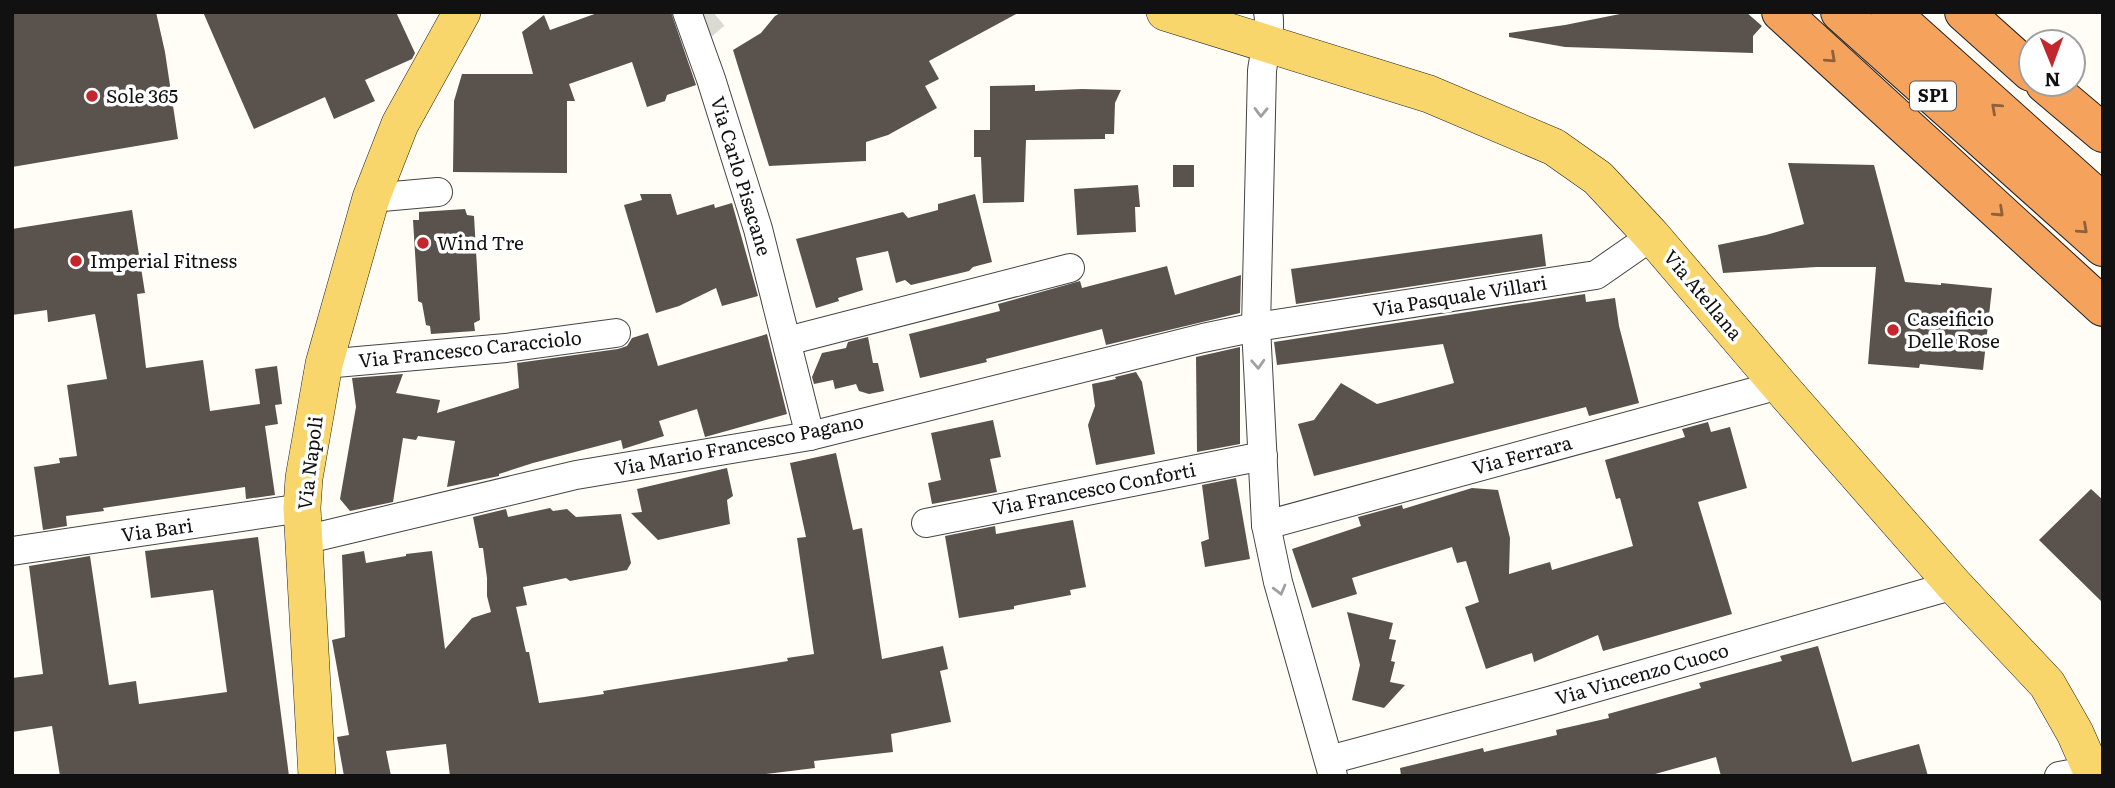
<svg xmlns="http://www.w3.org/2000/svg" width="2115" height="788" viewBox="0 0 2115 788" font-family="Literata,serif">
<rect width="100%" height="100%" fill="#fffdf5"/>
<g fill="#5a524d">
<polygon points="12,12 156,12 165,52 178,139 12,167"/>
<polygon points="203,12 396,12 415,53 412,59 365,80 375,101 334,119 325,97 254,129"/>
<polygon points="600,12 671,12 696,85 667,95 665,101 647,107 632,62 569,84 575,101 567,101 567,173 453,172 454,101 462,74 533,74 522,32 544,15 550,30"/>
<polygon points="782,12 1020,12 929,61 939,79 925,86 937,108 888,135 866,142 866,161 769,166 733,50 761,33 775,16"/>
<polygon points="1630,12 1746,12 1762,26 1753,36 1753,53 1565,47 1509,37 1509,33 1565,25"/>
<polygon points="1035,85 1035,91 1082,89 1121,90 1115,103 1114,134 1105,134 1105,139 1026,140 1024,202 983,203 981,157 974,157 974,130 990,130 990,86"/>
<polygon points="1788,163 1874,165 1905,282 1941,285 1941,283 1992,288 1983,370 1920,364 1919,368 1868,364 1876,267 1816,267 1723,273 1718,245 1766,235 1804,224"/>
<rect x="1173" y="165" width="21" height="22"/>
<polygon points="1138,185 1140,207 1135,207 1136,232 1077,235 1074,189"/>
<polygon points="640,194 671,194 677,215 714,204 715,208 732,203 758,296 722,306 716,288 679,306 656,313 624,205 642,200"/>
<polygon points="975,194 992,262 973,267 969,271 911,285 905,280 896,283 888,251 856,258 863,290 838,298 839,301 816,308 796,239 903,212 908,218 938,210 938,204"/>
<polygon points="465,209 467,215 474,216 480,320 474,323 475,331 431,334 430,326 426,325 422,303 418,301 413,220 419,220 419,212"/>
<polygon points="132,210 145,293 137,294 146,368 203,360 210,411 260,404 255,369 277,366 282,404 275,405 278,424 265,426 275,495 246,499 245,487 103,508 104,511 66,516 67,526 43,530 34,467 60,463 59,458 77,456 67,385 107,379 95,314 48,322 47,310 12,315 12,229"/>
<polygon points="1542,234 1546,266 1296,304 1291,269"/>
<polygon points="1167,266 1175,295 1241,275 1240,313 1106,345 1102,329 986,359 987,362 920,378 909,334 1000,311 998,304 1080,281 1082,288"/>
<polygon points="1585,294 1586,302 1615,298 1619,326 1639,403 1589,416 1586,407 1314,476 1298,424 1314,420 1341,383 1377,404 1454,383 1443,344 1277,365 1274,342"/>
<polygon points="648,333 658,366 767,334 787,414 705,437 697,409 659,421 664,436 623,449 621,440 533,463 499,474 499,476 447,487 455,441 418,436 416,440 403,438 393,502 350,511 340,499 356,407 352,378 403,374 396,393 440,400 437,413 519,388 517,363 618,349 627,346 632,338"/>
<polygon points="868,337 873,363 878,363 884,391 869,394 859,391 856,384 835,389 833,380 814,384 812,377 822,353 846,348 848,342"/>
<polygon points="1240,347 1240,444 1197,452 1196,357"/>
<polygon points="1136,372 1142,382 1155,454 1096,465 1088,425 1095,406 1092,384 1116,379 1115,377"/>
<polygon points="993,420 1001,457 990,459 997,492 932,504 928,483 941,480 931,433"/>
<polygon points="1708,422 1711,432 1730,427 1747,488 1698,502 1732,614 1603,651 1598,635 1534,662 1532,653 1486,669 1465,607 1479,602 1466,561 1457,563 1452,547 1352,578 1357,594 1312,608 1292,549 1361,526 1358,517 1402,505 1403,509 1472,488 1498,490 1510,538 1509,574 1550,562 1552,570 1633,546 1620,498 1616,499 1605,460 1685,437 1682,429"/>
<polygon points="836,453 853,530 862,528 882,659 943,646 948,669 940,671 951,722 891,734 893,752 814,761 815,768 750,776 450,776 446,744 386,751 391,776 344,776 337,737 349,735 332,640 345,637 342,555 364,551 366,563 406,556 406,554 432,551 445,649 472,618 491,612 487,596 487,578 483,548 479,548 473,517 506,509 508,517 550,508 553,511 567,509 576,517 621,514 631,563 627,570 570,581 566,578 523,587 527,605 516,607 526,652 529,652 539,703 584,697 604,694 603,691 788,661 787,658 814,654 797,538 806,537 790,463"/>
<polygon points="727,468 733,496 727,500 730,524 658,540 631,513 642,512 637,489"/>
<polygon points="1236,478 1250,559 1205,567 1201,542 1209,539 1202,485"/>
<polygon points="2091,489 2103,500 2103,603 2039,540"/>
<polygon points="1073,520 1086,587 1070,590 1071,595 1014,606 1014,609 959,618 945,536 995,526 996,534"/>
<polygon points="258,537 289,776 60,776 52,726 12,732 12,678 43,674 29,566 90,556 109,685 136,681 139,704 227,692 213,590 151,598 145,551"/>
<polygon points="1347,612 1393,623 1389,639 1396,640 1391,661 1395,662 1390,682 1405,685 1384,708 1352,700 1360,665"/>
<polygon points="1818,646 1852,762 1919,744 1928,776 1721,776 1716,757 1648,776 1401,776 1400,768 1483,748 1484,752 1557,735 1556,730 1609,718 1608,714 1701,688 1699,683 1782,661 1780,656"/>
</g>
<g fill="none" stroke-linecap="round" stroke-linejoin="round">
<polyline stroke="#dbdad3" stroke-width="28" stroke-dasharray="28 14" stroke-linecap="butt" points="694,33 719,12"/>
<g stroke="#444" stroke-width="30">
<g id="minor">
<polyline points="687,12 711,79 758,229 810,436"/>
<path d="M 1268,12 C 1272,30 1264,53 1262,71 L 1256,327 L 1266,525 L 1278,582 L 1333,776"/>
<polyline points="371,198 438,192"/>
<polyline points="787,341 1070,268"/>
<polyline points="324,364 506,348 616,333"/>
<polyline points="926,523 1263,456"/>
<polyline points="1266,525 1779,385"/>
<polyline points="304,540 576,475 810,436 1203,338 1256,327 1596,275 1652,236"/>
<polyline points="12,551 302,508"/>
<polyline points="1329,760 1549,701 1954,585"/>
<polyline points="2059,776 2092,770"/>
</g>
</g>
<g stroke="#222" stroke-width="38">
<g id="major">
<polyline points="1165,12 1429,94 1554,147 1598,178 1652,236 1779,385 1954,585 2047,684 2075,733 2094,776"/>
<polyline points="317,776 302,508 304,478 324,364 371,198 400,124 462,12"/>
</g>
</g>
<g stroke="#222" stroke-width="40">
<g id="highway">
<polyline points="1781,12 2103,307"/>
<polyline points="1840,12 2103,247"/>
<polyline points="1890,12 2103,203"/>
<polyline points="1964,12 2031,72"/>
<polyline points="2045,84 2103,133"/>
</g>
</g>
<use href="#minor" stroke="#fff" stroke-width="28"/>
<use href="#major" stroke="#f9d66b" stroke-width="37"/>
<use href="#highway" stroke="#f5a25d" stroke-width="38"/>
</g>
<defs><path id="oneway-chevron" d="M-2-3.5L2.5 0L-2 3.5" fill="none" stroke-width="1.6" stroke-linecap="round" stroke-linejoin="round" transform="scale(1.75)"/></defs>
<g stroke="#8e613b">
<use href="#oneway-chevron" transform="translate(1831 58) rotate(42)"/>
<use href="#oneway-chevron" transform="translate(1996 108) rotate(-138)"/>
<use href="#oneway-chevron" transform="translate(1999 212) rotate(43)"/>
<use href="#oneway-chevron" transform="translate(2083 229) rotate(42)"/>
</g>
<g stroke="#a0a0a0">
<use href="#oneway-chevron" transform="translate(1261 112) rotate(91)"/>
<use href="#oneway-chevron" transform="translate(1258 364) rotate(87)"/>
<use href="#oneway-chevron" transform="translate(1280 590) rotate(75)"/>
</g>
<g fill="#c4262e" stroke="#fff" stroke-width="2.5">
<circle cx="92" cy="96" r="7"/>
<circle cx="423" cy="243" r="7"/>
<circle cx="76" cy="261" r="7"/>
<circle cx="1893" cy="330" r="7"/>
</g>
<g text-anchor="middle" stroke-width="7" stroke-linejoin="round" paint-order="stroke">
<rect fill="#fff" stroke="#585858" stroke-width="2" x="1910" y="81.5" width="46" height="29" rx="5"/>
<g font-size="18" font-weight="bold" fill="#111">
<text x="1933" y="102">SP1</text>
</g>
<g font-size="19" fill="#111" stroke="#fff" text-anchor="start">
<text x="106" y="103">Sole 365</text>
<text x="437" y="250">Wind Tre</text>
<text x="90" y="268">Imperial Fitness</text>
<text x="1907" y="326">Caseificio<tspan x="1907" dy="22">Delle Rose</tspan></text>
</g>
<g font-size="19" fill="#111" stroke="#fff">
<text transform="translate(741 176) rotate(73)" y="7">Via Carlo Pisacane</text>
<text transform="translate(1703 295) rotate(50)" y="7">Via Atellana</text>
<text transform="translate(1460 296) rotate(-9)" y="7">Via Pasquale Villari</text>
<text transform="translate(470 349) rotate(-6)" y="7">Via Francesco Caracciolo</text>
<text transform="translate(739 445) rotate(-11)" y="7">Via Mario Francesco Pagano</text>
<text transform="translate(1522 455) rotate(-15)" y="7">Via Ferrara</text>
<text transform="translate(310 463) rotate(-83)" y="7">Via Napoli</text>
<text transform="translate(1094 489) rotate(-11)" y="7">Via Francesco Conforti</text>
<text transform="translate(157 530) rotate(-8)" y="7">Via Bari</text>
<text transform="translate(1642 674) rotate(-16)" y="7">Via Vincenzo Cuoco</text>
</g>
</g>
<rect width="2115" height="788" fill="none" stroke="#111111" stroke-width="28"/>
<g transform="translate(2052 63) rotate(179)"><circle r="33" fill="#ffffff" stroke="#a0a0a0" stroke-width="2"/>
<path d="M0-5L12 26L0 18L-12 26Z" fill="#c4262e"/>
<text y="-10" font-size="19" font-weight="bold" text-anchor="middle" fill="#111111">N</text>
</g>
</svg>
